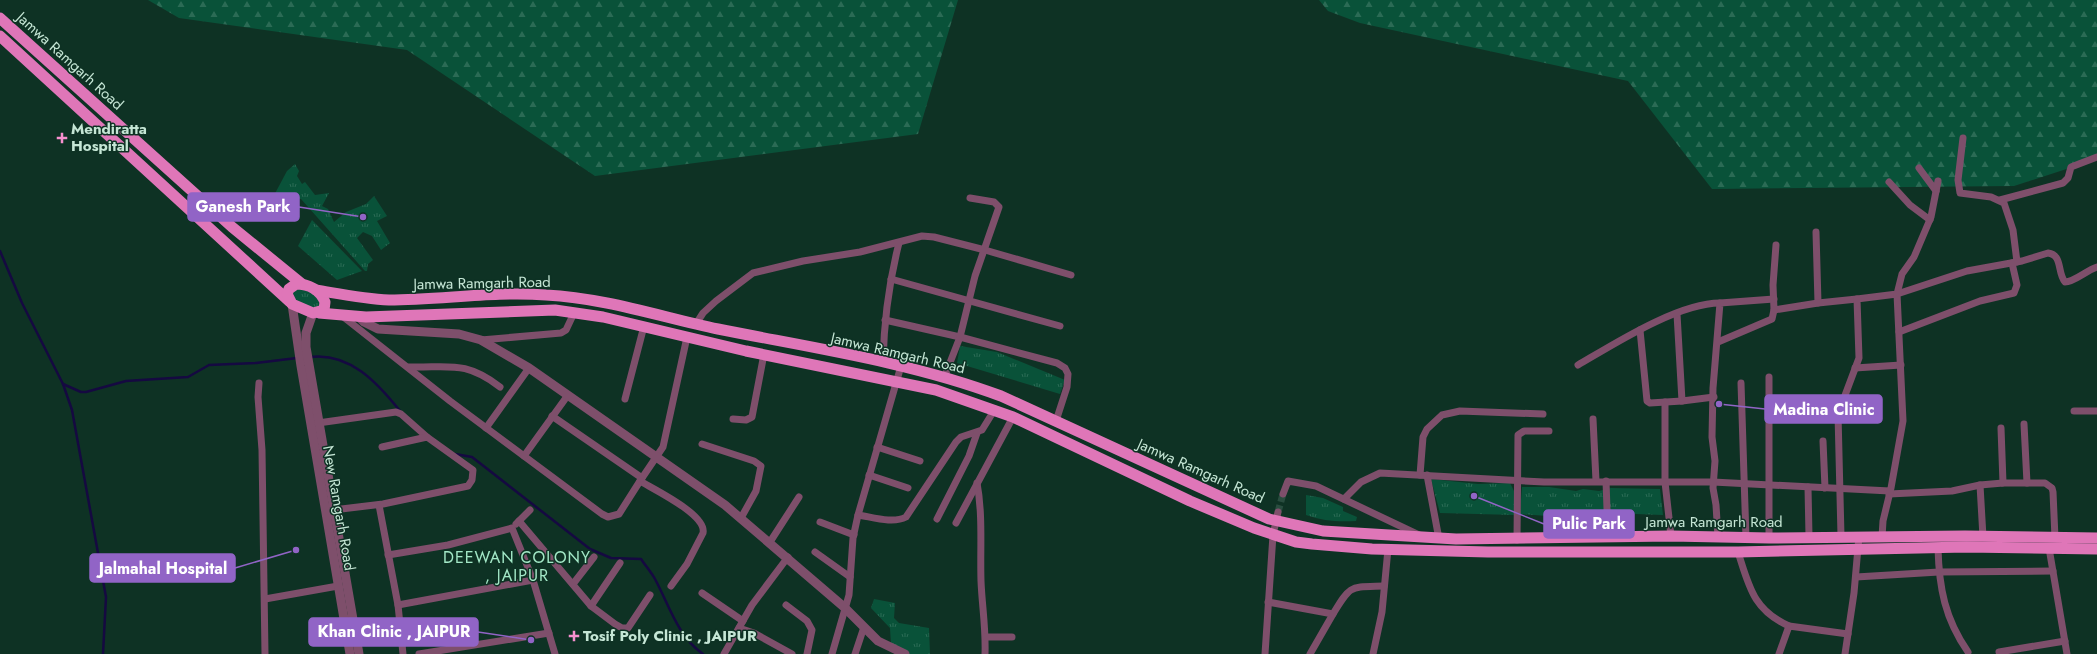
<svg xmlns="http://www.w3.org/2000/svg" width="2097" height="654" viewBox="0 0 2097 654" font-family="Jost,sans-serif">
<defs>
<pattern id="grass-tufts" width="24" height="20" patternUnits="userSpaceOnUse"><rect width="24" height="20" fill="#095239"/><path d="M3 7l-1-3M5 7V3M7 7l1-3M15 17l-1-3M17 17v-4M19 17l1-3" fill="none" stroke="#2b6b55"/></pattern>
<pattern id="forest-firs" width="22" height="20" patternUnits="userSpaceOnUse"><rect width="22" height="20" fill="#095239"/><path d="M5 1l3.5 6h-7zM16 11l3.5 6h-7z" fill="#2b6b55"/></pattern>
</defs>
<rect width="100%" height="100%" fill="#0e3224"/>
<g fill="url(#grass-tufts)">
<polygon points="295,164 299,171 297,176 302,184 305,182 315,195 329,193 322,206 328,209 334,222 346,212 366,204 374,196 387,216 377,221 390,243 381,250 372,236 363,232 357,238 373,260 368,264 367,271 365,271 301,199 288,198 274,207 271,201 287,171"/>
<polygon points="312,220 362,271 337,280 298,246"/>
<polygon points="292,287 316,292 322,309 295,305"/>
<polygon points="960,346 997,352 1065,380 1060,394 957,363"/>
<polygon points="1431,479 1478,484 1510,483 1514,491 1515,515 1440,513"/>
<polygon points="1522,487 1549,487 1576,491 1583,489 1599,491 1611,488 1660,489 1663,515 1610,513 1607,516 1574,518 1520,514"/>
<path d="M 1306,495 L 1323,498 L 1343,507 L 1343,511 L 1357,517 L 1356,521 C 1338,522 1323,521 1306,515 Z"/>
<polygon points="874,599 895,603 894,618 899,623 929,628 930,654 909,654 891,644 890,628 871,608"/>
</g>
<g fill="url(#forest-firs)">
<polygon points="148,0 958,0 918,134 595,176 407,50 179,18"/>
<polygon points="1319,0 2097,0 2097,159 2014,186 1712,189 1628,81 1360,23 1328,11"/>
</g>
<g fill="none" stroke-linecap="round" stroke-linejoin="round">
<g stroke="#150941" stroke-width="2.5">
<polyline points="0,251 22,303 63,384 72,410 106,597 103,654"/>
<path d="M 310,357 C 349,352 377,382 400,411"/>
<polyline points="63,384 81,392 86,392 126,381 188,377 209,365 256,363 297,358"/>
<path d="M 455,454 L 472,457 L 590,549 L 611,558 L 641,559 C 645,565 651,572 655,579 C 669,605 678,637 703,654"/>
</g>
<polyline stroke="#294d3f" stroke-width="7" stroke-dasharray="7 3.5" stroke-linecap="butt" points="1278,512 1283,494"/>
<g stroke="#7e4f6b" stroke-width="7">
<polyline points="1963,138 1958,180 1960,193 1991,197 2004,203 2013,230 2017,262"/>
<polyline points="1919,168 1936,191"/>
<polyline points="1889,182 1910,205 1930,220"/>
<polyline points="2000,200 2063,183 2068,178 2071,167 2097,157"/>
<polyline points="1816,232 1818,303"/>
<polyline points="1776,245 1773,285 1774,310 1818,303 1857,299"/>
<polyline points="891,279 1060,326"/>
<path d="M 341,315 L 450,401 L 602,514 L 608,517 L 619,514 L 640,481 C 655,490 707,515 703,533 L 687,564 L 671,586"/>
<polyline points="885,320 960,337 1057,363 1065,368 1068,374 1067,387 1056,421"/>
<polyline points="696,324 703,313 716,301 753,273 803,261 860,252 922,236 934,237 985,250 1071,275"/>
<polyline points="1640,330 1647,401 1650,403 1682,401 1677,314"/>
<polyline points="1899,332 1980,301 2014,293 2017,285 2012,263"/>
<polyline points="481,340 561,333 566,330 574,313"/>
<polyline points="1718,342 1772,319 1774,310"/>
<path d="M 883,362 C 884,321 889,282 899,243"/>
<path d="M 1578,365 C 1614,344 1678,303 1720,303"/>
<path d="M 901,366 L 858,515 C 872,517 893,524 906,517 L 956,442 L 961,437 L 982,430 L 995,409"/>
<path d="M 409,367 C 449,368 465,360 500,387"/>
<polyline points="1855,368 1901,365"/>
<polyline points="944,378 960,337 975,276 999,207 994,202 970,198"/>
<polyline points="259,383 258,397 262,450 265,654"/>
<polyline points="1741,383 1746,538"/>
<polyline points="625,399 644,326"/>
<polyline points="1682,401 1714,397"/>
<polyline points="1665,402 1665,482 1671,536"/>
<polyline points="2074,411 2097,411"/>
<polyline points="552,416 642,478 640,481"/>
<polyline points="733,419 746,420 752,417 764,354"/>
<polyline points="1593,419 1596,481"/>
<polyline points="318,423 396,412 401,414 427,437"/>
<polyline points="2024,424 2027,483"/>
<polyline points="486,428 529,368"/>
<polyline points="2001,428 2003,483"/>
<polyline points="1823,441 1825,488"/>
<polyline points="702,444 754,461 761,466 756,491 741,518"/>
<polyline points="877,447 920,461"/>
<polyline points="524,456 568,395"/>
<polyline points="869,475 908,488"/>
<polyline points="1420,475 1423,437 1427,429 1442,415 1460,411 1543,414"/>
<polyline points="1427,475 1439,539"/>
<polyline points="642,478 663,447 687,337"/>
<polyline points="1606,481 1608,537"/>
<path d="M 977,483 C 983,515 980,548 981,581 C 982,606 986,628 985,654"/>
<polyline points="1980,485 1983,537"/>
<polyline points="1808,487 1809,536"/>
<polyline points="1283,494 1288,481 1316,486 1419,535"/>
<polyline points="1889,494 1952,491 1980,485 2003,483 2045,483 2052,488 2053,492 2055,538"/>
<polyline points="1344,499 1361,482 1380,473 1544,482 1713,482 1890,491"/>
<polyline points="379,505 398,605 403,654"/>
<polyline points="333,510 383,504 468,486 472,480 473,470 427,437 382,447"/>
<polyline points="937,519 969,456 977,433"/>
<polyline points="519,521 591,606 615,624 622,628 628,628 650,595"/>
<polyline points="820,522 854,535"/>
<polyline points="956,523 1013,417"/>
<polyline points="516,524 530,510"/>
<polyline points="1841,536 1838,414 1859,358 1857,299 1897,294 1902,274 1914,257 1931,217 1938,181"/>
<polyline points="1718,537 1716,505 1713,488 1715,461 1712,437 1713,388 1720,303 1774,299"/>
<path d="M 1882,537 L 1883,521 L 1891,488 L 1903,421 L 1897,294 L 1967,271 L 2022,261 L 2048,253 C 2063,255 2057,273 2065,282 C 2074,282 2087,270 2097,267"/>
<polyline points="1769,538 1769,377"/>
<polyline points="1517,540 1518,435 1524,431 1549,431"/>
<polyline points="770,542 799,497"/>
<path d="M 1938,548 C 1939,588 1945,619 1968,652"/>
<polyline points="2049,548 2067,654"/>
<polyline points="815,552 850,577"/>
<path d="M 1738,552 C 1749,586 1753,610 1789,626"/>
<polyline points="388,555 448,545 512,528 533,580 555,654"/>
<polyline points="1856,577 1939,572 2053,571"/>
<polyline points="573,584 594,557"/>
<polyline points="702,593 743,621"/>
<polyline points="265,599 338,586"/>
<polyline points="1268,602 1333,614 1310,654"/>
<polyline points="398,605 533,580"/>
<polyline points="786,605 807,621 812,630 807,654"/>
<polyline points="591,606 620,563"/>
<path d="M 1333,614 C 1351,584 1350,587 1384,586"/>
<polyline points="739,628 754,633 792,654"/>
<polyline points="986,637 1012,637"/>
<polyline points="1999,652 2065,641"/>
<polyline points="419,654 549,633"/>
<polyline points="724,654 752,605 788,557"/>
<polyline points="832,654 849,595 853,538 858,515"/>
<polyline points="855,654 864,627"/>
<polyline points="1265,654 1273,535 1278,512"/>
<polyline points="1373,654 1382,612 1388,549"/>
<polyline points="1779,654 1789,626 1848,634"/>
<polyline points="1845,654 1854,593 1859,536"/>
</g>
<g stroke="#7e4f6b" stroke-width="9">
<polyline points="292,304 301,366 350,654"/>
<polyline points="313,313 306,333 306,347 359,654"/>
<polyline points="358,316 364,322 378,329 459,334 481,340 529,368 725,505 844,607 878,641 905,654"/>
</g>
<g stroke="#df76b8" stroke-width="11">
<polyline points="0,18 232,227 302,284"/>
<polyline points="0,36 290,302"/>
<path d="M 296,284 C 309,284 320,290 325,302 L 324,310 L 313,313 L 292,304 L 287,294 L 289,289 Z"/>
<path d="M 316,290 C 340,294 364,299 389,300 C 441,300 494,291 546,295 C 605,298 661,317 718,329 C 813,348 910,362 1001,396 L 1269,519 L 1323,531 L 1456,539 L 1671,536 L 1769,538 L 1965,536 L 2097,538"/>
<polyline points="319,313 366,317 555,310 603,317 746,351 936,390 1013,417 1190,501 1254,528 1296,542 1312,544 1372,549 1488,552 1738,552 1966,547 2097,549"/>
</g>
</g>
<g fill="#f790cf" stroke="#0e3224" stroke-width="1.5">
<path d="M60 132h4v4h4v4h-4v4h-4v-4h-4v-4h4z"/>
<path d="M572 630h4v4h4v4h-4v4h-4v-4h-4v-4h4z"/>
</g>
<g text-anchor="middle" stroke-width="3" stroke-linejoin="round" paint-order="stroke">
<g font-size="15" fill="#c5e6d5" stroke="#0e3224">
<text transform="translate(70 61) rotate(42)" y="5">Jamwa Ramgarh Road</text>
<text transform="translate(482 283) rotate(-1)" y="5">Jamwa Ramgarh Road</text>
<text transform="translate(898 353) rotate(13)" y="5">Jamwa Ramgarh Road</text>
<text transform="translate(1201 471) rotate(24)" y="5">Jamwa Ramgarh Road</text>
<text transform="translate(339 508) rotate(80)" y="5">New Ramgarh Road</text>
<text x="1714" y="527">Jamwa Ramgarh Road</text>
</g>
<g font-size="15" font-weight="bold" fill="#c5e6d5" stroke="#0e3224" text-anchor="start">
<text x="71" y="134">Mendiratta<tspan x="71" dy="17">Hospital</tspan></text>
<text x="583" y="641">Tosif Poly Clinic , JAIPUR</text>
</g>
<g font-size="16" letter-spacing="1" fill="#a3e8c7" stroke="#0e3224">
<text x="517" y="563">DEEWAN COLONY<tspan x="517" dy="18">, JAIPUR</tspan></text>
</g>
</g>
<path fill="none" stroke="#9164c6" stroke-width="1.5" d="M363 217L299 207M1719 404L1765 409M1474 496L1544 524M296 550L235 568M531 640L478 632"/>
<g fill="#9164c6" stroke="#0e3224" stroke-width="1.5">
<circle cx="363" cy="217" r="4"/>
<circle cx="1719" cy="404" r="4"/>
<circle cx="1474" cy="496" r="4"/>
<circle cx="296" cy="550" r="4"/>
<circle cx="531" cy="640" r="4"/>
</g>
<g fill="#9164c6" stroke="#9164c6" stroke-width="1.5">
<rect x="188" y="193" width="111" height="28" rx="4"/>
<rect x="1765" y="395" width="117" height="28" rx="4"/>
<rect x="1544" y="510" width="90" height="28" rx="4"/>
<rect x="90" y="554" width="145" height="28" rx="4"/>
<rect x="309" y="618" width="169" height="28" rx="4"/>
</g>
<g font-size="16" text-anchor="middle" font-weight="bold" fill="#fff">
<text x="243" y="212">Ganesh Park</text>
<text x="1824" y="415">Madina Clinic</text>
<text x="1589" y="529">Pulic Park</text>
<text x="163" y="574">Jalmahal Hospital</text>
<text x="394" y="637">Khan Clinic , JAIPUR</text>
</g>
</svg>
